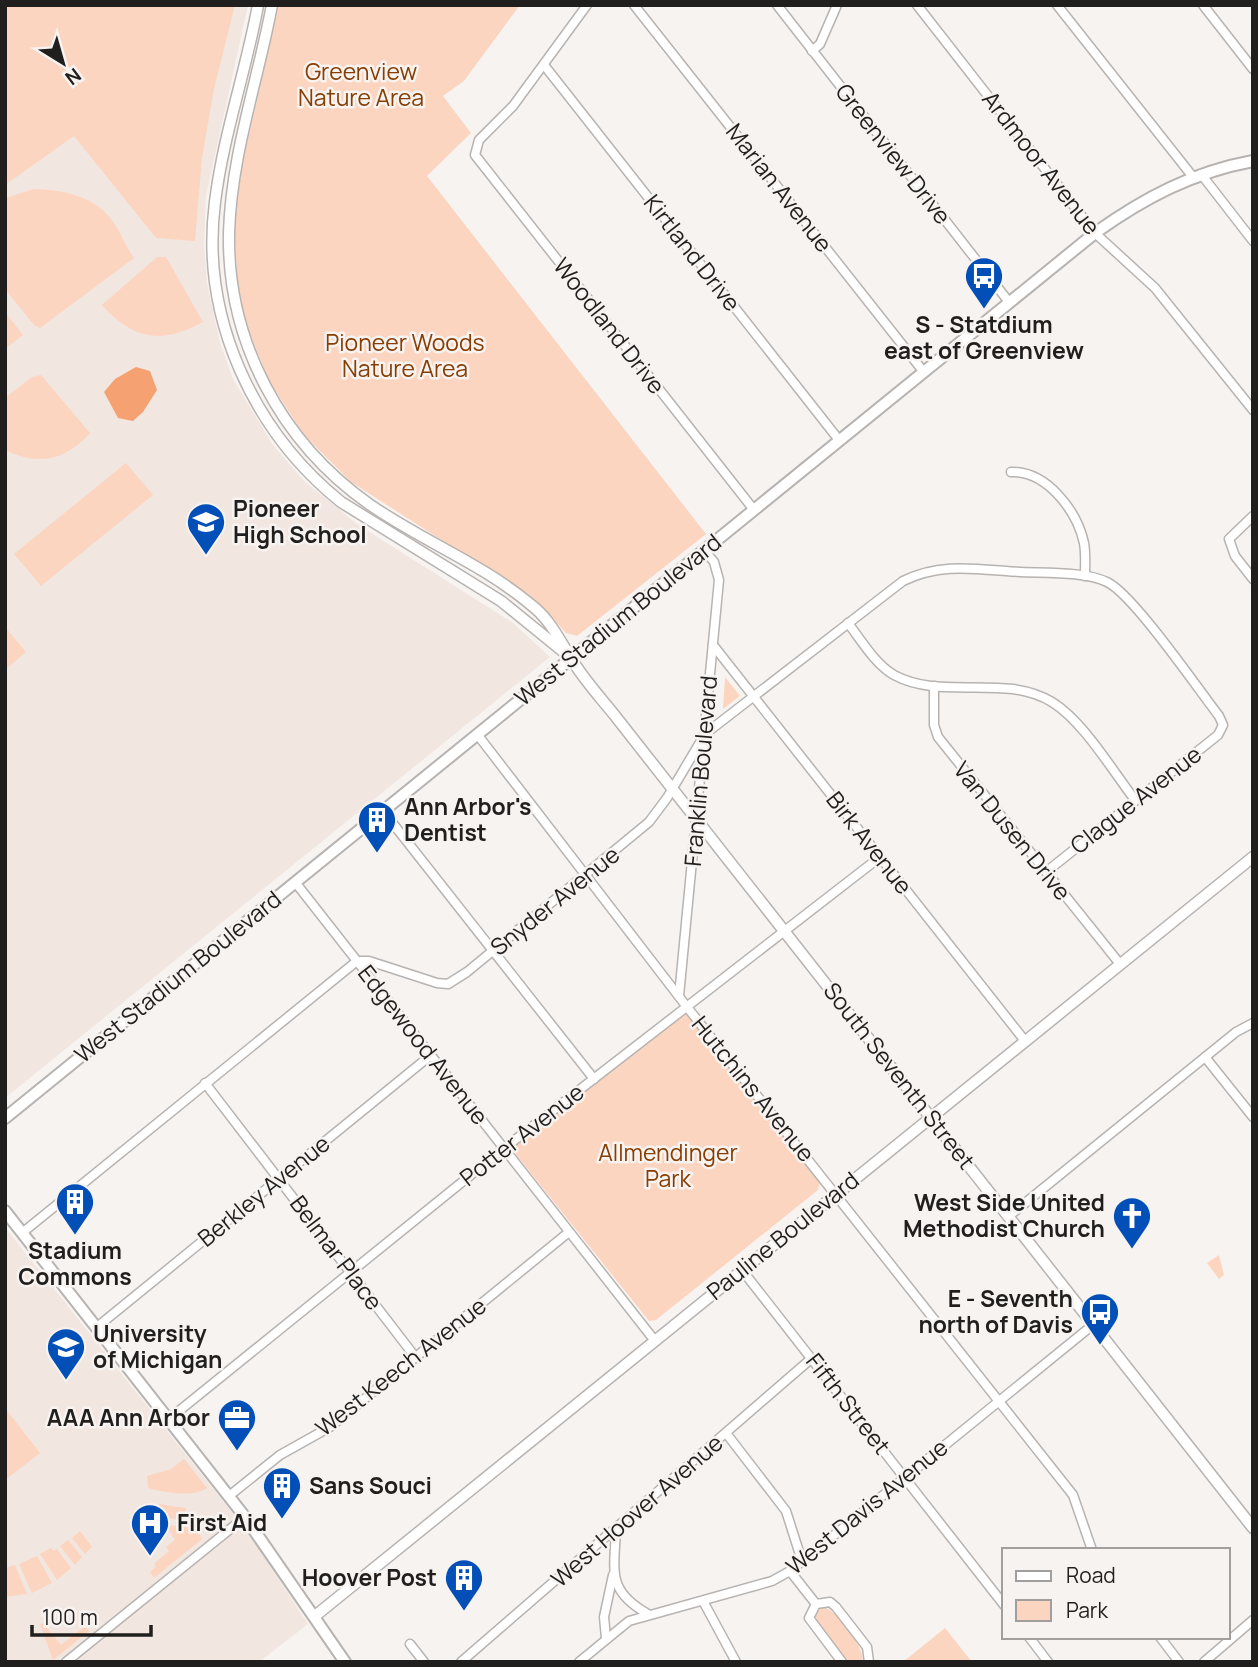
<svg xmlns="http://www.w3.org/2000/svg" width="1258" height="1667" viewBox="0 0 1258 1667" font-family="Manrope,sans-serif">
<rect width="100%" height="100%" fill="#f7f3f1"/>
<g fill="#f2e6e0">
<polygon points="5,5 248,5 206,196 204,243 207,283 220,343 233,379 273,445 304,481 357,524 513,623 550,657 5,1098"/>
<polygon points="5,1227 249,1534 308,1624 259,1662 5,1662"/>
</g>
<g fill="#fcd5c0">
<polygon points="5,5 235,5 214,89 202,158 195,241 156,238 74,136 5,185"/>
<polygon points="279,5 520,5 464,81 443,96 471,133 427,176 706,534 577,636 566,633 543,608 493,573 351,482 304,435 269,381 245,321 238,289 234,223 243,160"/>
<path d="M 34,189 C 61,190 93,195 111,219 C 120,231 125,245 134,258 L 40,328 L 34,325 L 5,289 L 5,198 Z"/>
<path d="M 157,257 L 166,257 L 203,322 C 163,344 134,341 102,305 Z"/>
<polygon points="5,312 23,335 5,349"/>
<path d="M 41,375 L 90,433 C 65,461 38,466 5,450 L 5,398 L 32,377 Z"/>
<polygon points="126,463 153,495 41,586 14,554"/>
<polygon points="5,627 26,652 5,670"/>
<polygon points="725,677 740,696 723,709"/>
<polygon points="686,1014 820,1181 818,1190 656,1320 649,1321 514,1152 515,1145"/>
<polygon points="1219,1255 1224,1275 1219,1279 1207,1263"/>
<polygon points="5,1408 40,1453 5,1480"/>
<path d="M 184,1459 L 207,1488 C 194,1498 162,1492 148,1488 L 147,1476 L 171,1469 Z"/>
<polygon points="159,1504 186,1508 185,1520 157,1517"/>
<polygon points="166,1525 196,1528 202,1539 154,1578 150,1572 156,1567 154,1564 169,1551 166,1547 175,1540"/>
<polygon points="80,1531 92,1547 85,1554 72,1538"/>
<polygon points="68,1540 82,1557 75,1565 60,1546"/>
<polygon points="51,1548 54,1551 57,1549 71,1568 57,1580 40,1554"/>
<polygon points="37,1556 52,1583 32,1593 19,1564"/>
<polygon points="15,1565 27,1594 5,1597 5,1568"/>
<path d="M 822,1607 C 834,1606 867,1650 862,1662 L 848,1662 L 817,1622 L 815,1614 Z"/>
<polygon points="43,1623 61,1645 85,1626 89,1631 53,1660 40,1624"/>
<polygon points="945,1628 972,1662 903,1662"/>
</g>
<polygon fill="#f5a172" points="136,367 150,371 157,390 143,412 133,421 118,418 104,392 115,379"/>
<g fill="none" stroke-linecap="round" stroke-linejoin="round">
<g stroke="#b7b3b1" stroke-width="11">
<g id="minor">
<polyline points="587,5 513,106 479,140 475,155 754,510"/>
<polyline points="634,5 923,371"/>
<polyline points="777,5 1009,302"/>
<polyline points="917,5 1095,233 1155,288 1253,410"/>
<polyline points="1057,5 1193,177"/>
<polyline points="1203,5 1253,69"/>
<polyline points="812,51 820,44 837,5"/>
<polyline points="544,65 839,440"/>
<polyline points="1201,174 1253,241"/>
<path d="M 1011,472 C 1047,471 1077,511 1084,543 C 1086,554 1085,566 1085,576"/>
<polyline points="1253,516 1229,539 1235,556 1253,579"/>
<path d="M 848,623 C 861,640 875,664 894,675 C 942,701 1004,673 1052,702 C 1083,721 1112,770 1135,800"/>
<polyline points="713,645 1025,1041"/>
<polyline points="934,686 934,725 938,737 1120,964"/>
<polyline points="477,734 687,1007 1073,1495 1092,1550"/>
<polyline points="383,811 594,1079"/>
<polyline points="295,882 655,1341"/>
<polyline points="679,996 719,580 714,562 704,550"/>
<polyline points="1205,1057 1253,1117"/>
<polyline points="205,1083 416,1358"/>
<polyline points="1009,1216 1236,1032 1253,1023"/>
<path d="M 22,1233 L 357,961 L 369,961 L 437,983 L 448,984 L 467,972 L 649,822 L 667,798 L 705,734 L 903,581 C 937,564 969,568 1006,571 C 1035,574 1082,570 1107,582 C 1133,594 1198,689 1219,716 L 1223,725 L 1218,735 L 1046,872"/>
<polyline points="742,1270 1004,1605"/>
<polyline points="97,1327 431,1055"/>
<polyline points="169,1419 498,1153 880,857"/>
<polyline points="726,1433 786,1511 802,1561"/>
<polyline points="229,1496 280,1455 330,1427 569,1232"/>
<path d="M 616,1530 C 614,1572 607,1591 648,1614"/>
<polyline points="790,1571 816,1604"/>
<polyline points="703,1601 736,1662"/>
<polyline points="1029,1637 1048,1662"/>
<polyline points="1160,1637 1179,1662"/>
<polyline points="606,1638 604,1617 613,1575"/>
<polyline points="410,1644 424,1662"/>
<polyline points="66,1662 245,1517"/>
<polyline points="461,1662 812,1358"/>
<polyline points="579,1662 629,1621 772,1581 790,1571 1094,1324"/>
<polyline points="842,1662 809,1618 816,1604 830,1602 836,1607 867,1647 869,1662"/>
<polyline points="1204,1662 1253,1620"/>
</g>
</g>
<g stroke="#b7b3b1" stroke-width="13">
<g id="tertiary">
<path d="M 258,5 C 246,71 223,136 215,202 C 200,317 253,431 341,502 L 501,601 L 570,657"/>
<path d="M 272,5 C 258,80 231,156 229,233 C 227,341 281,442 369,504 C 420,540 481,563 530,604 C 550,619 558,638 571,658 C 583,679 601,698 616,717 L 1253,1528"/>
<polyline points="315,1616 1253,857"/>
</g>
</g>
<g stroke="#b7b3b1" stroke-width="14">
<g id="secondary">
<path d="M 5,1118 L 1095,233 C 1144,198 1193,172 1253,161"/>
<polyline points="5,1211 245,1517 345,1662"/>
</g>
</g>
<use href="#minor" stroke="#fff" stroke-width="8"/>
<use href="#tertiary" stroke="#fff" stroke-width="10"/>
<use href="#secondary" stroke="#fff" stroke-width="10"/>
</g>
<defs>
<g id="bus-pin" transform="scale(2.0125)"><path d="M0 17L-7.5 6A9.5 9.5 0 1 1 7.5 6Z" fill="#024fb8" stroke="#f7f3f1"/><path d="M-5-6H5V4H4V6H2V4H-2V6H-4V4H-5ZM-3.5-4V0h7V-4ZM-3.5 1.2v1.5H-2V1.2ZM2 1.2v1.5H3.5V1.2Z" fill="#fff"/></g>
<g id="school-pin" transform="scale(2.0125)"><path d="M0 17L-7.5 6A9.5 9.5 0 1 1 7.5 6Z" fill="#024fb8" stroke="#f7f3f1"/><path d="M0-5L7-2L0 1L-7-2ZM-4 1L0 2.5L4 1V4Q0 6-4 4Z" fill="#fff"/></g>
<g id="building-pin" transform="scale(2.0125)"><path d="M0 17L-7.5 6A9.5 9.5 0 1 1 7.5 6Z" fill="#024fb8" stroke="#f7f3f1"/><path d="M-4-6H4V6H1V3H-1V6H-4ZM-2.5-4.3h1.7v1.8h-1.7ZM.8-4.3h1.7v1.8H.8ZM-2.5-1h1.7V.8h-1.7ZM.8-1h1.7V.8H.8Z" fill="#fff"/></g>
<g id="church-pin" transform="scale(2.0125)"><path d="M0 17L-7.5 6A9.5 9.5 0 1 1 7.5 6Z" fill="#024fb8" stroke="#f7f3f1"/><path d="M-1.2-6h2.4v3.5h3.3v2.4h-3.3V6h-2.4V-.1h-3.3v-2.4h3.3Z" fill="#fff"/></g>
<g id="university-pin" transform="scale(2.0125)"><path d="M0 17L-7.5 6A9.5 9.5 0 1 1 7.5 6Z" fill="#024fb8" stroke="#f7f3f1"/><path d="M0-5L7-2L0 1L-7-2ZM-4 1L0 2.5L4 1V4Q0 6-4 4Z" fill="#fff"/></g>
<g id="office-pin" transform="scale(2.0125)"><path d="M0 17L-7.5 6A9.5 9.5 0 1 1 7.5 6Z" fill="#024fb8" stroke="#f7f3f1"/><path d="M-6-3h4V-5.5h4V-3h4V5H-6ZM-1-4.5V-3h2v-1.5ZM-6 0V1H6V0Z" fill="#fff"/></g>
<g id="hospital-pin" transform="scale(2.0125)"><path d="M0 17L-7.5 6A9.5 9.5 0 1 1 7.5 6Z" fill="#024fb8" stroke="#f7f3f1"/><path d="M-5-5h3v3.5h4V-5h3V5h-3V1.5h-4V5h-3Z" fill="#fff"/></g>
</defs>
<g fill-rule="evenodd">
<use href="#bus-pin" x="984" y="276"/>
<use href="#school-pin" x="206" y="522"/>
<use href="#building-pin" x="377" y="820"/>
<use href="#building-pin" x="75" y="1202"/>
<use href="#church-pin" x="1132" y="1216"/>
<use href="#bus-pin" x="1100" y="1312"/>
<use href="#university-pin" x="66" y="1347"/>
<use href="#office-pin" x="237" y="1418"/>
<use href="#building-pin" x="282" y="1486"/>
<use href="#hospital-pin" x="150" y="1523"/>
<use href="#building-pin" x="464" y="1578"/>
</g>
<g text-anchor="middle" stroke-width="5" stroke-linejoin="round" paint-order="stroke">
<g font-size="23" fill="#883d03" stroke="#f7f3f1">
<text x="361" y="80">Greenview<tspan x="361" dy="26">Nature Area</tspan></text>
<text x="405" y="351">Pioneer Woods<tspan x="405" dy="26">Nature Area</tspan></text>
<text x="668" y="1161">Allmendinger<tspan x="668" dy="26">Park</tspan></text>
</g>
<g font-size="23" fill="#211f1e" stroke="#f7f3f1">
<text transform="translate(893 154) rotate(52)" y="8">Greenview Drive</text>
<text transform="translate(1041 163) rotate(52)" y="8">Ardmoor Avenue</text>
<text transform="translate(779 188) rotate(52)" y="8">Marian Avenue</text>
<text transform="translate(692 253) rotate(52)" y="8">Kirtland Drive</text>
<text transform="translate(609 326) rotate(52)" y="8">Woodland Drive</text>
<text transform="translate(618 620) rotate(-39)" y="8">West Stadium Boulevard</text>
<text transform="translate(701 771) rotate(-85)" y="8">Franklin Boulevard</text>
<text transform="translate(1136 800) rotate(-38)" y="8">Clague Avenue</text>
<text transform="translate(1012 831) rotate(51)" y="8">Van Dusen Drive</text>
<text transform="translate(869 843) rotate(52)" y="8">Birk Avenue</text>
<text transform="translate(555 901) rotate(-39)" y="8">Snyder Avenue</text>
<text transform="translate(178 977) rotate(-39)" y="8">West Stadium Boulevard</text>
<text transform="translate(423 1045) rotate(52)" y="8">Edgewood Avenue</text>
<text transform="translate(899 1076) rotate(52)" y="8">South Seventh Street</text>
<text transform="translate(753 1089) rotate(51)" y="8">Hutchins Avenue</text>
<text transform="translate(522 1135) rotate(-38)" y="8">Potter Avenue</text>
<text transform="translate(264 1191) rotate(-39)" y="8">Berkley Avenue</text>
<text transform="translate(783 1236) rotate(-39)" y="8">Pauline Boulevard</text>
<text transform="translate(336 1253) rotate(53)" y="8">Belmar Place</text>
<text transform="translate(401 1367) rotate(-38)" y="8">West Keech Avenue</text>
<text transform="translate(848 1404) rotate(52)" y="8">Fifth Street</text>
<text transform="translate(867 1507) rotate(-39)" y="8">West Davis Avenue</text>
<text transform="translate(637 1511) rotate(-41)" y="8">West Hoover Avenue</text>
</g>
<g font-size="23" font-weight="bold" fill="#211f1e" stroke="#f7f3f1" text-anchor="start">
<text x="984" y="333" text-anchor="middle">S - Statdium<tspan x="984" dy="26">east of Greenview</tspan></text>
<text x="233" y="517">Pioneer<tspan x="233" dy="26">High School</tspan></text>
<text x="404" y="815">Ann Arbor's<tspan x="404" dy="26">Dentist</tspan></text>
<text x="1105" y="1211" text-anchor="end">West Side United<tspan x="1105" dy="26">Methodist Church</tspan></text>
<text x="75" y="1259" text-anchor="middle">Stadium<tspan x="75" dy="26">Commons</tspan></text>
<text x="1073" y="1307" text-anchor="end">E - Seventh<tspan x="1073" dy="26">north of Davis</tspan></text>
<text x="93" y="1342">University<tspan x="93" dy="26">of Michigan</tspan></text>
<text x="210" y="1426" text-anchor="end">AAA Ann Arbor</text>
<text x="309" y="1494">Sans Souci</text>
<text x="177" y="1531">First Aid</text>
<text x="437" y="1586" text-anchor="end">Hoover Post</text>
</g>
</g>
<rect width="1258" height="1667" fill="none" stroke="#211f1e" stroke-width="14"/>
<rect x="1002" y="1548" width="228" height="91" fill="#f7f3f1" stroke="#a19e9d" stroke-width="2"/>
<rect x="1016" y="1571" width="35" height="10" fill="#ffffff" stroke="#a19e9d" stroke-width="2"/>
<text x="1066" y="1583" font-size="21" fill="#211f1e">Road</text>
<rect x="1016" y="1600" width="35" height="21" fill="#fcd5c0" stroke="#a19e9d" stroke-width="2"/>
<text x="1066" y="1618" font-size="21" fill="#211f1e">Park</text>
<g transform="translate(63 63) rotate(143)" stroke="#f7f3f1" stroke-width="5" paint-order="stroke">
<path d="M0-5L12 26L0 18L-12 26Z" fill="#211f1e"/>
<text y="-10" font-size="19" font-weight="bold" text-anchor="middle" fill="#211f1e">N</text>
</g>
<path d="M32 1625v10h119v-10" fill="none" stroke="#211f1e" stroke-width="3.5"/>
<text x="42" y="1625" font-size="21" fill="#211f1e" stroke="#f7f3f1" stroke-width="5" paint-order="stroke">100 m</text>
</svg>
